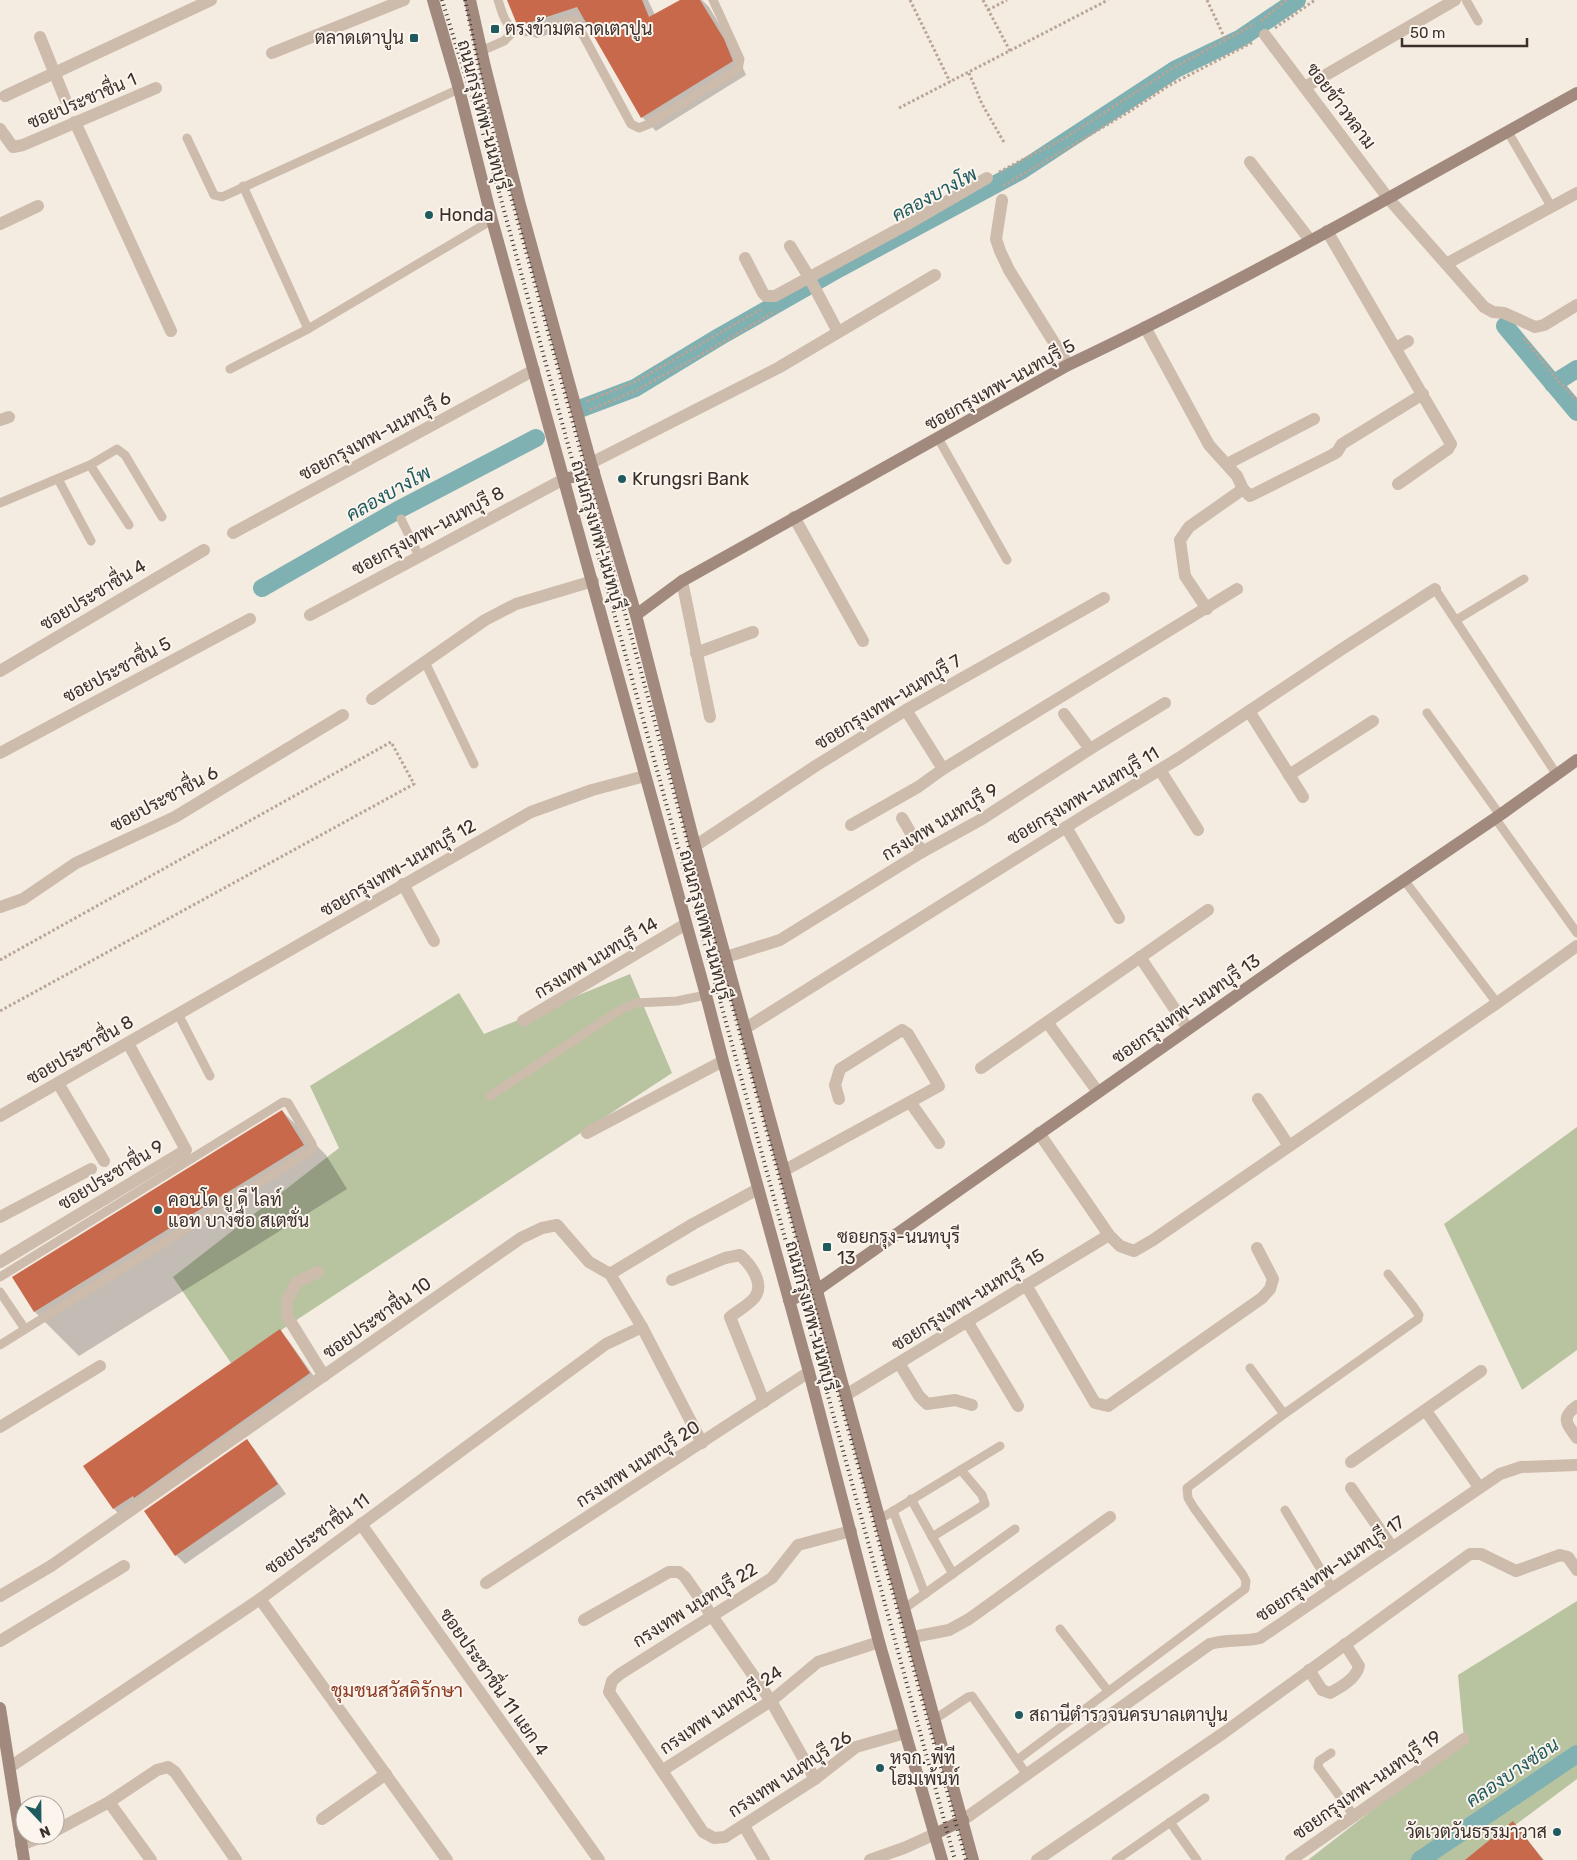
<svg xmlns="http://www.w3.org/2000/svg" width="1577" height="1860" viewBox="0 0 1577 1860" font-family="Rubik,Sarabun,sans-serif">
<rect width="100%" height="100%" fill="#f4ebe1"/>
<g fill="#b8c4a0">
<polygon points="630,974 672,1073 231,1363 173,1277 339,1148 310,1086 459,993 484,1034"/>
<polygon points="1577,1127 1577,1350 1522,1390 1444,1224"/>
<polygon points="1577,1601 1577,1779 1468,1860 1308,1860 1464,1739 1458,1675"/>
</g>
<g fill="#0003">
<polygon points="508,0 648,0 655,15 683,0 702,0 709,7 737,54 746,75 656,131 642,117 587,22 537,38 531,36 517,22"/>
<polygon points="282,1111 326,1155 347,1189 79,1356 35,1312 14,1277"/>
<polygon points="279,1331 288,1340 318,1382 123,1518 114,1509 85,1466"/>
<polygon points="246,1441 255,1450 286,1494 185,1564 176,1555"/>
<polygon points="1513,1823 1544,1860 1467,1860"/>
</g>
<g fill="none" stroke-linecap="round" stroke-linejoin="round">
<g stroke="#7fb0b2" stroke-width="18">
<polyline points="1505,326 1577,412"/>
<polyline points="1553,384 1577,369"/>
<polyline points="582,408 635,388 719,337 840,268 1022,170 1176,69 1241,38 1297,0"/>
<polyline points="262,588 398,510 536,438"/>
<polyline points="1420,1860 1577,1754"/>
</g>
</g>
<g fill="#c8694b">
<polygon points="507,0 642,0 649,17 680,0 700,0 724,39 733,61 641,118 577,7 522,25 516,22"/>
<polygon points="282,1110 304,1145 34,1312 12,1277"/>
<polygon points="280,1329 310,1373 134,1498 133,1496 113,1509 83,1466"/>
<polygon points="247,1439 278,1484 175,1556 144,1511"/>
<polygon points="1513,1821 1543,1860 1465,1860"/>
</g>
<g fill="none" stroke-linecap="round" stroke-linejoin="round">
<g stroke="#b9a596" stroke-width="3" stroke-dasharray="2.5 2.5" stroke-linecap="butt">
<polyline points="910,0 950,82"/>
<polyline points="983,0 1010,51"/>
<polyline points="1207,0 1226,41"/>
<polyline points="988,10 1007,0"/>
<polyline points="1261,21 1286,0"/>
<polyline points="1275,28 1315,0"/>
<polyline points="969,73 982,104 1005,144"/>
<polyline points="899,108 1108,0"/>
<polyline points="999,172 1065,138 1173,68 1255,24"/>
<polyline points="1003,186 1127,113 1168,86 1253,42"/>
<polyline points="1524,338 1555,377 1577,400"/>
<polyline points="587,401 637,381 763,308"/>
<polyline points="590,410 635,391 706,352 776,311"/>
<polyline points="0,960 391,742 414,784 0,1011"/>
</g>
<g stroke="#cdbbac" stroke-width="9">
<path d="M 498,0 C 501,8 503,20 509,25 C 524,40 551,26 568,20 L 575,20 L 631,124 L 639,128 L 649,124 L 738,69 L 740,59 L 713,0"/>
<polyline points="1466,0 1478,21"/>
<polyline points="481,51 504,41 515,30"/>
<polyline points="1508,132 1551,206"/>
<polyline points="187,138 214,195 222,197 459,89"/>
<polyline points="243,186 308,329"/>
<polyline points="230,369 308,329 492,220"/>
<polyline points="938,438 1007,560"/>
<polyline points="90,465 129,525"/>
<polyline points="58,479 91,541"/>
<polyline points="0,503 90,465 117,449 125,455 162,517"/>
<polyline points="401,519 419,556"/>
<polyline points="1435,589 1557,775"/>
<polyline points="1456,620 1524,579"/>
<polyline points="425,662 474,764"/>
<polyline points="1427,713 1500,815"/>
<polyline points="1495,818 1577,933"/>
<polyline points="1404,880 1497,1003"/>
<polyline points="178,1014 210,1076"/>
<polyline points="490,1096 620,1010 636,1003 677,1001 706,995"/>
<polyline points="0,1277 283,1102 288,1103 312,1144 313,1148 310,1151 0,1345"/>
<polyline points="0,1292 25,1329"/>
<polyline points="1250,1368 1284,1414"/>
<polyline points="911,1499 953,1574"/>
<polyline points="1285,1510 1332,1588"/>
<polyline points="893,1511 925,1594"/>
<polyline points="880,1519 1000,1446"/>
<polyline points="932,1537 985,1504 982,1495 961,1470"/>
<polyline points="905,1608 1015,1529"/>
<polyline points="1060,1629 1108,1691"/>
<polyline points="935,1719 968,1697 972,1696 1027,1775"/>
<polyline points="1331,1753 1319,1761 1318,1767 1355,1817"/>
<polyline points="1017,1760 1245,1589 1246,1581 1243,1575 1194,1508 1188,1498 1187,1488 1284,1414 1418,1319 1419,1315 1413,1306 1388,1274"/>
<polyline points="1170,1822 1197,1860"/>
<polyline points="1116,1860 1205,1798"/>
</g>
<g stroke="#cdbbac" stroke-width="12">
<polyline points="1265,35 1388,198 1484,307 1493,312 1504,313 1535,327 1544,325 1577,305"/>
<polyline points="40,37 65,99"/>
<polyline points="272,53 404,0"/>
<polyline points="1305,87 1455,0"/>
<polyline points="5,96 211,0"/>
<polyline points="75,122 171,331"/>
<polyline points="0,129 13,147 23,145 156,88"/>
<polyline points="1250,162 1310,240"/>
<polyline points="1002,200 996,239 1000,251 1009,270 1068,365"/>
<polyline points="0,224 38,206"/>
<polyline points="1327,231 1451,444 1448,449 1398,484"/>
<polyline points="790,246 809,277 838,332"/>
<polyline points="745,258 763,293 766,296 775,296 906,225 987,178"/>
<polyline points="1446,264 1577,193"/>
<polyline points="1145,327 1209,445 1237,476 1243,489 1250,496 1332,455 1337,452 1342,444 1423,394"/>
<polyline points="1396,348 1408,341"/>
<polyline points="0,420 9,417"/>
<polyline points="591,463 778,368 935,275"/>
<polyline points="1227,464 1314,419"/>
<polyline points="794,517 863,641"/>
<polyline points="233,533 534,370"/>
<polyline points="682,581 710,717"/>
<polyline points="1207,609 1185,576 1180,540 1189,527 1243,489"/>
<polyline points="310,615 564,479"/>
<polyline points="696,653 753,632"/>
<polyline points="0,671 204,550"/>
<polyline points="372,699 485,620 516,604 593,581"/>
<polyline points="906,710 943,769"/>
<polyline points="1249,711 1303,797"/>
<polyline points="1064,714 1090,749"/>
<polyline points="0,753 250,619"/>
<polyline points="1160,770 1198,830"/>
<polyline points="1289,775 1373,721"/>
<polyline points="902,818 922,852"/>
<polyline points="851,825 918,787 943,769 1237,589"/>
<polyline points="1066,827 1119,918"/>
<polyline points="695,846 817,765 906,710 1104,598"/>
<polyline points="403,884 434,941"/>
<polyline points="0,907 23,899 76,863 175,817 343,715"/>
<polyline points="726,957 780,940 922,852 982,819 1090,749 1165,703"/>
<polyline points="1140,957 1188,1029"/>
<polyline points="523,1021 686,924"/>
<polyline points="1047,1022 1098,1092"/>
<polyline points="746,1028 1090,812 1179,758 1342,649 1435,589"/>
<polyline points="981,1068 1208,910"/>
<polyline points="58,1083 104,1161"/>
<polyline points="1258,1099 1289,1146"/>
<polyline points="910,1102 939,1143"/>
<polyline points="0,1116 531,812 592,790 645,776"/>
<polyline points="587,1133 723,1061"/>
<polyline points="1039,1133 1109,1235 1120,1246 1134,1251 1153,1240 1497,1003 1577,946"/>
<polyline points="785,1170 939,1086 908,1034 902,1030 840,1069 835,1085 839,1099"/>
<polyline points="0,1217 91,1169"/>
<polyline points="0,1262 186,1150 128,1043"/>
<polyline points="318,1272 297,1282 287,1300 287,1316 324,1376"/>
<polyline points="610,1274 693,1224 758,1189"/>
<path d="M 672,1280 L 725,1258 L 740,1255 C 750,1264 765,1283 755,1297 C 749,1305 737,1311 730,1317 L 764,1402"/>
<polyline points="1026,1285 1095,1403 1108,1406 1262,1298 1270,1289 1273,1279 1257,1248"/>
<polyline points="967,1321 1018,1406"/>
<polyline points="899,1363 919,1396 927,1404 955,1400 972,1405"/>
<polyline points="846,1395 1109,1235"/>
<path d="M 1577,1406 C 1560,1418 1567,1424 1577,1438"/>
<polyline points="1426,1411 1479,1487"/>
<polyline points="0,1427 100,1366"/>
<polyline points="1351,1462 1481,1371"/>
<polyline points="1351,1488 1392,1547"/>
<polyline points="361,1524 599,1860"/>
<polyline points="851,1531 798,1545 772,1578 620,1674 612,1681 609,1692 703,1832 714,1838 725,1837 815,1779 856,1747 905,1733"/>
<polyline points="486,1583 809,1372"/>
<polyline points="0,1596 51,1566 521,1238 542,1228 557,1225 589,1262 610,1274 642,1327 702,1443"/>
<polyline points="260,1599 447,1860"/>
<polyline points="584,1620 669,1572 679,1572 685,1577 771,1701 815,1779"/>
<polyline points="913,1637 949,1630 969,1619 1110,1517"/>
<polyline points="0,1641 124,1566"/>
<path d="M 1309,1670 L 1322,1690 L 1330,1693 C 1341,1687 1356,1679 1359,1666 L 1345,1644"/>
<polyline points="10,1767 260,1599 606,1344 642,1327"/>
<polyline points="663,1770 771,1701 818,1662 879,1642"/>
<polyline points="109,1802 151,1860"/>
<polyline points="322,1819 386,1774"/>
<path d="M 963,1820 L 1210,1644 C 1227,1639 1244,1642 1260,1638 L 1500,1474 L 1521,1467 L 1577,1465"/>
<polyline points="744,1826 764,1860"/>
<polyline points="55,1831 109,1802 157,1770 168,1767 175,1772 236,1860"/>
<polyline points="21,1845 47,1835"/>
<polyline points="870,1860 904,1848 935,1834"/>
<polyline points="1037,1860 1222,1734 1470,1554 1481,1554 1516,1571 1560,1555 1568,1557 1577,1570"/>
<polyline points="1291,1860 1464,1739"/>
</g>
<g stroke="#a18a7d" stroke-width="12">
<polyline points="433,0 459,89 492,220 706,995 723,1061 809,1372 879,1642 942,1860"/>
<polyline points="470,0 485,67 519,201 591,463 636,615 695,846 973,1860"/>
<polyline points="564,479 594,472"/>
<path d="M 636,615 L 682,581 L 1068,365 C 1242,283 1409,186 1577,93"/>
<polyline points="789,1300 817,1290 1288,959 1500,815 1577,760"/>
<polyline points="0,1708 24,1860"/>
<polyline points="935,1834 963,1820"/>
</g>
<g stroke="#3b302b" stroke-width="4" stroke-dasharray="1 4" stroke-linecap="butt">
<polyline points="442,0 479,119 955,1860"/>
<polyline points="465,0 489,116 966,1860"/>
</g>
</g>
<g fill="#1f5a5e" stroke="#fbf5ee" stroke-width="2">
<rect x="490" y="24" width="10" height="10" rx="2.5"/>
<rect x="409" y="33" width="10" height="10" rx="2.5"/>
<circle cx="429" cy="215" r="5"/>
<circle cx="622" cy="479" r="5"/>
<circle cx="158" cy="1210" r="5"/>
<rect x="822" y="1242" width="10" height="10" rx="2.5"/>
<circle cx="1019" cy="1715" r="5"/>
<circle cx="880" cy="1768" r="5"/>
<circle cx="1557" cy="1832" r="5"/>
</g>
<g text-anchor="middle" stroke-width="4" stroke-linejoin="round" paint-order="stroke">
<g font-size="18" fill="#3b302b" stroke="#fbf5ee" text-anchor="start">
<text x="505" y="35">ตรงข้ามตลาดเตาปูน</text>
<text x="404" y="44" text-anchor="end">ตลาดเตาปูน</text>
<text x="439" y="221">Honda</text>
<text x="632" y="485">Krungsri Bank</text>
<text x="168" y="1206">คอนโด ยู ดี ไลท์<tspan x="168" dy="21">แอท บางซื่อ สเตชั่น</tspan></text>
<text x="837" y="1243">ซอยกรุง-นนทบุรี<tspan x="837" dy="21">13</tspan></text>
<text x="1029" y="1721">สถานีตำรวจนครบาลเตาปูน</text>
<text x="890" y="1764">หจก. พีที<tspan x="890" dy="21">โฮมเพ้นท์</tspan></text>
<text x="1547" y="1838" text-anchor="end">วัดเวตวันธรรมาวาส</text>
</g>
<g font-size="18" fill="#3b302b" stroke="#fbf5ee">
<text transform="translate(82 101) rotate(-23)" y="6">ซอยประชาชื่น 1</text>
<text transform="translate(1341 106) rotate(53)" y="6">ซอยข้าวหลาม</text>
<text transform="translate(483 115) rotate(75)" y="6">ถนนกรุงเทพ-นนทบุรี</text>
<text transform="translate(1000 385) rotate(-29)" y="6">ซอยกรุงเทพ-นนทบุรี 5</text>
<text transform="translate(375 436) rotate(-28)" y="6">ซอยกรุงเทพ-นนทบุรี 6</text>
<text transform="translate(428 531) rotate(-28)" y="6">ซอยกรุงเทพ-นนทบุรี 8</text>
<text transform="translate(598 535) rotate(74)" y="6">ถนนกรุงเทพ-นนทบุรี</text>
<text transform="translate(93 595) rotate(-31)" y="6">ซอยประชาชื่น 4</text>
<text transform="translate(117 670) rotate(-28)" y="6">ซอยประชาชื่น 5</text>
<text transform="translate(888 702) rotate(-31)" y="6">ซอยกรุงเทพ-นนทบุรี 7</text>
<text transform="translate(1083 796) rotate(-31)" y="6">ซอยกรุงเทพ-นนทบุรี 11</text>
<text transform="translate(164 799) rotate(-28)" y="6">ซอยประชาชื่น 6</text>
<text transform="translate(940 822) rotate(-31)" y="6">กรงเทพ นนทบุรี 9</text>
<text transform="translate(398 868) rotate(-30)" y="6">ซอยกรุงเทพ-นนทบุรี 12</text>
<text transform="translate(705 925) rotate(75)" y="6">ถนนกรุงเทพ-นนทบุรี</text>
<text transform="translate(596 958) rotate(-31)" y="6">กรงเทพ นนทบุรี 14</text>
<text transform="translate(1186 1009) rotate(-35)" y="6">ซอยกรุงเทพ-นนทบุรี 13</text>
<text transform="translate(80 1050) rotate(-30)" y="6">ซอยประชาชื่น 8</text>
<text transform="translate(111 1175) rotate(-31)" y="6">ซอยประชาชื่น 9</text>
<text transform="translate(968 1300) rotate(-32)" y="6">ซอยกรุงเทพ-นนทบุรี 15</text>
<text transform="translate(811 1316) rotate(75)" y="6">ถนนกรุงเทพ-นนทบุรี</text>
<text transform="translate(377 1318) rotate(-35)" y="6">ซอยประชาชื่น 10</text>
<text transform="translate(638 1464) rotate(-33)" y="6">กรงเทพ นนทบุรี 20</text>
<text transform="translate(317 1534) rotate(-36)" y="6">ซอยประชาชื่น 11</text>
<text transform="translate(1330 1569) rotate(-34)" y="6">ซอยกรุงเทพ-นนทบุรี 17</text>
<text transform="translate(695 1605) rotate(-32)" y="6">กรงเทพ นนทบุรี 22</text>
<text transform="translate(494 1682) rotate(55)" y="6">ซอยประชาชื่น 11 แยก 4</text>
<text transform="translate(721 1710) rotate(-34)" y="6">กรงเทพ นนทบุรี 24</text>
<text transform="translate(790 1774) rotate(-33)" y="6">กรงเทพ นนทบุรี 26</text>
<text transform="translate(1367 1785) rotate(-35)" y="6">ซอยกรุงเทพ-นนทบุรี 19</text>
</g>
<g font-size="19" font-style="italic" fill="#1f5a5e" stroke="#fbf5ee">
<text transform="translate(934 194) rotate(-28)" y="7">คลองบางโพ</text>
<text transform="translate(388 493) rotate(-29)" y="7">คลองบางโพ</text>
<text transform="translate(1512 1772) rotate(-34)" y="7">คลองบางซ่อน</text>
</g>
<g font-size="19" fill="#8c3b22" stroke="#fbf5ee">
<text x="397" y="1697">ชุมชนสวัสดิรักษา</text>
</g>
</g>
<g transform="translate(40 1820) rotate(158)"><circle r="24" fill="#fbf5ee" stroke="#aea6a0"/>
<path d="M0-4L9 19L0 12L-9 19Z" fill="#1f5a5e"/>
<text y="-8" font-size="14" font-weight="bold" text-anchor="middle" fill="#3b302b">N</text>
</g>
<path d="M1402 38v8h125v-8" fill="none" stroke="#3b302b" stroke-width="2.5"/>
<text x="1410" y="38" font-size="15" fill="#3b302b" stroke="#fbf5ee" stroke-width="4" paint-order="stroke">50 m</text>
</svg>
